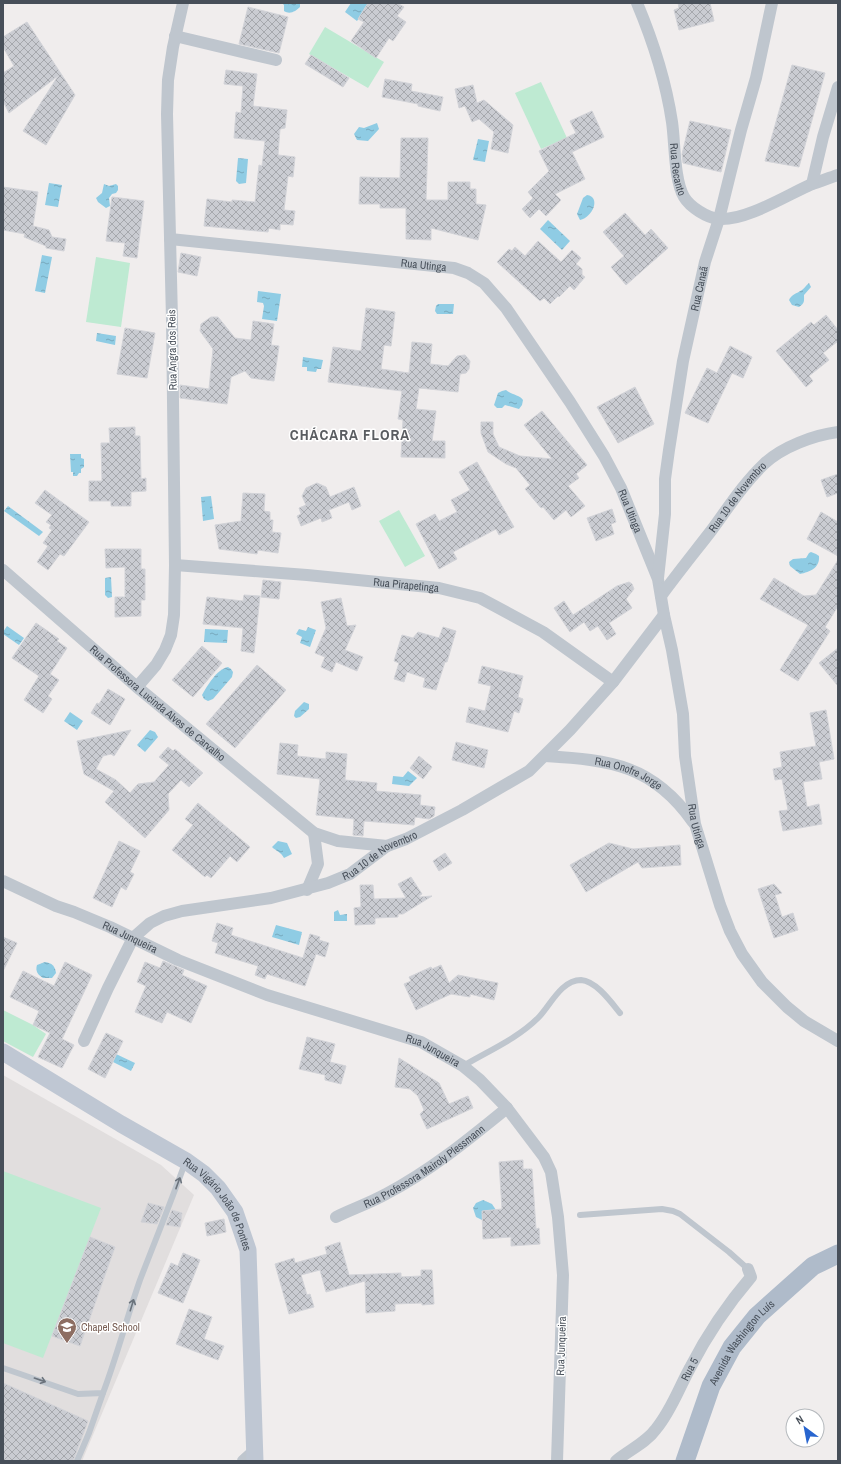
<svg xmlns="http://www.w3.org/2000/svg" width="841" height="1464" viewBox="0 0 841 1464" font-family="'Archivo Narrow',sans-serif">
<defs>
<pattern id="water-ripples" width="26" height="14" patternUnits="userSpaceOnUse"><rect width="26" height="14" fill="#8fcce4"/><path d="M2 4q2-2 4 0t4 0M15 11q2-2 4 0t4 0" fill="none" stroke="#77a8bc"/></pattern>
<pattern id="building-cross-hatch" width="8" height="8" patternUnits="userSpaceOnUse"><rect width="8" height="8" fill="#caccd2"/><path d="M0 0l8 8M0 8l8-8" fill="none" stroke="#a6a8ad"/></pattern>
</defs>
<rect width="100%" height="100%" fill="#f0eded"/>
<polygon fill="#e1dede" points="3,1075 161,1165 194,1195 82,1461 3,1461"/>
<g fill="#beead2">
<polygon points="325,27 384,62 368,88 309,54"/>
<polygon points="541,82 567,138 541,149 515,93"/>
<polygon points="96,257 130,263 121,327 86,322"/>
<polygon points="399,510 425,556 405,567 379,521"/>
<polygon points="3,1010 33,1025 46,1034 33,1057 3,1041"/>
<polygon points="3,1171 101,1208 43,1358 3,1343"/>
</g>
<g fill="url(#water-ripples)">
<path d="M 282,3 L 300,3 L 300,7 C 296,11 290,15 284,11 L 284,5 Z"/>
<polygon points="351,3 369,3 357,21 345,12"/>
<polygon points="377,123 379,129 368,141 357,140 354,134 359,127 364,128"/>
<polygon points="478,139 489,141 485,162 473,160"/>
<polygon points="238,158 248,159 246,183 239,184 236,181"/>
<polygon points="49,183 62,185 58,207 45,205"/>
<polygon points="104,184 109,186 116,184 118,186 118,190 116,193 112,194 109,198 110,206 106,208 98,202 96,198 102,193"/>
<path d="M 587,195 C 601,197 593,217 580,220 L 577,214 L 583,198 Z"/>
<polygon points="548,220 570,241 562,250 540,229"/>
<polygon points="42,255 52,257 45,293 35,291"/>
<path d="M 809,283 L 811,287 L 804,295 C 804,301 805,303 799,307 L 792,305 L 789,300 C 792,294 796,294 802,290 C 805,288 806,285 809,283 Z"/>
<polygon points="258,291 281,294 277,321 262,319 264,306 263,303 257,302"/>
<polygon points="438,304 454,304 453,314 437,314 435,311 436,306"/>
<polygon points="97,333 116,336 115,345 96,341"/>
<polygon points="303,357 323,360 321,369 317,369 316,372 307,371 307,367 302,367"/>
<path d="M 506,390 C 512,395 520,395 523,400 L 522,405 L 519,409 L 505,405 L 502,408 L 497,408 L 494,405 L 498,393 L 502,391 Z"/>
<polygon points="70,454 81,454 81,458 84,459 84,467 81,469 81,473 79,473 77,476 73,476 73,472 71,472"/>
<polygon points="211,496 214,519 203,521 201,497"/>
<polygon points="8,506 43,532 39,536 4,511"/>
<path d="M 811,552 L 816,554 L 819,556 C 820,568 810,572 800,574 L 790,566 L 789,562 L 793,559 L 806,558 L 809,553 Z"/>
<polygon points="111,577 112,597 108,598 105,595 105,578"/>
<polygon points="7,626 24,638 19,645 3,634 3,632"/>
<polygon points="308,627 316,630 310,647 300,643 302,637 296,634 299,629 306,631"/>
<polygon points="205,629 228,630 227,643 204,642"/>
<path d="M 228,667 L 231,669 L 233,672 L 232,677 L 213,699 L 208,701 L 204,699 L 202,695 C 207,686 217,669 228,667 Z"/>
<polygon points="304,702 309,704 309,709 300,717 296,718 294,716 295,711"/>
<polygon points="70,712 83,721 77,730 64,721"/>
<polygon points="150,730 155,732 158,737 145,752 137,745"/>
<polygon points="408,771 417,778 409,786 392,784 393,776 403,777"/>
<path d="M 278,841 L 287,843 L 292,854 L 284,858 C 281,852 276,851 272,847 Z"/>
<polygon points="338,910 340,915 347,914 347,921 334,921 334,912"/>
<polygon points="276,925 302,932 299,945 272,937"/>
<path d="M 45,962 C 52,963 55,966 56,973 L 52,978 L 43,978 C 38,975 35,971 37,965 Z"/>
<polygon points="116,1054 135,1063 131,1071 113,1062"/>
<polygon points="483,1200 492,1204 496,1210 482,1211 482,1220 476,1217 473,1208 476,1203"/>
</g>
<g fill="url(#building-cross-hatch)" stroke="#d2d3d8">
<polygon points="368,3 397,3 404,7 397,16 406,22 393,41 389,38 376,58 351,41 364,22 358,19"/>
<polygon points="678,3 710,3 714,21 679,30 674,10 679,8"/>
<polygon points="248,7 288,17 279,53 239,44"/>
<polygon points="27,22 75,95 46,145 23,131 58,76 9,113 3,101 3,73 14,66 3,47 3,37"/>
<polygon points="311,55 349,78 343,87 305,64"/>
<polygon points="792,65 825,73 799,167 765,161"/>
<polygon points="226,70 257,74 253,106 287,110 285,128 280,129 278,155 295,157 293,177 288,176 284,210 295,211 293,225 280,224 280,230 269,228 268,232 204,226 207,199 232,202 232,200 255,202 259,165 262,166 265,141 234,138 236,112 241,113 243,86 224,84"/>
<polygon points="385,79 412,84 411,91 443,97 440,111 418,106 418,104 382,97"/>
<polygon points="473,85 477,103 484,100 513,125 508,153 491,149 494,132 479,119 472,122 465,106 459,108 455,89"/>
<polygon points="592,111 604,137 572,152 585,179 555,194 561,200 546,216 539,209 530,218 522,209 533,198 528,192 549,171 539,151 576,133 570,121"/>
<polygon points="690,121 731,130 721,172 683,163 682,154"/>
<polygon points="401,138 428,138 426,200 448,200 448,182 470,182 470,189 476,189 476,204 486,205 478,240 431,228 431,240 406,239 406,208 380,208 380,204 359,204 360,177 400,178"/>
<polygon points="3,187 38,192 33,226 49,230 52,237 66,239 64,251 46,248 46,246 24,237 25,234 3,230"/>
<polygon points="112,197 144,201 137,258 123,256 125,243 106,241"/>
<polygon points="625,213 645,235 651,229 668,248 626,285 611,267 624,256 603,232"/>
<polygon points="538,241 561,262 572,250 581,258 576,264 582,269 582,275 585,277 574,290 570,286 559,297 558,296 550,304 544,298 540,301 497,262 509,249 512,251 515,247 525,256"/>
<polygon points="181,253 201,257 197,276 178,272"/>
<polygon points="366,308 395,312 391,346 384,345 381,369 409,373 412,342 432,344 430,364 448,366 457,356 465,355 470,361 469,369 466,373 460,374 458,392 419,388 416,409 436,411 432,441 445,441 445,458 401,457 403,420 398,419 402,391 328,382 333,347 361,351"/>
<polygon points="826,315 838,330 838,341 823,353 829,360 809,376 813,381 806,387 776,351 811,322 814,325"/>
<polygon points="211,317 218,317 235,338 251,340 253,321 274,324 271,345 279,346 274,381 251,378 245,371 231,377 227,404 180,398 180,385 209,389 213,349 200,331 201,324"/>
<polygon points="125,328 155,333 147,378 117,374"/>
<polygon points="730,346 752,357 743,378 732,373 708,423 685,413 707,368 717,373"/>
<polygon points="635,387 654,424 618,443 597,407"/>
<polygon points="542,411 587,465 576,474 579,478 568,486 585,506 571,517 566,510 554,520 543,507 541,508 525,489 530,485 516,468 506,464 488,452 481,433 481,422 493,422 493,434 499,447 520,456 552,459 524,425"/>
<polygon points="135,427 135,436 140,436 141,479 146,478 146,491 131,492 131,506 111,506 111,501 89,501 89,481 102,481 101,443 110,443 109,428"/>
<polygon points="477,462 514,527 499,535 496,529 453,552 457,559 439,569 416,524 435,514 439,521 457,512 451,500 470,490 459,472"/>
<polygon points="838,474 838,493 827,497 821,480"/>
<polygon points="317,483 326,487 330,497 354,487 361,506 352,510 349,502 329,510 332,518 322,522 321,518 301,526 297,516 301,514 299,508 306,505 302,496 306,488"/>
<polygon points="45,490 89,522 64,556 60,554 48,570 37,562 48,546 43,543 52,530 49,528 51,525 46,522 52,515 35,503"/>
<polygon points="243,493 265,494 264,511 270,512 270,520 273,520 272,532 281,533 278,553 258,550 257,554 219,549 215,525 241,521"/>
<polygon points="612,509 616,522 611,524 614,534 596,541 587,518"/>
<polygon points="821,512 838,522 838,556 807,539"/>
<polygon points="105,549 141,549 141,569 145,569 145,600 141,600 141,616 115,617 115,597 125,597 125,567 106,568"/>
<polygon points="838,560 838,606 825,627 830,631 798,681 780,670 808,625 760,599 774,578 804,596 816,595"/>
<polygon points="263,580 281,582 279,599 261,597"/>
<polygon points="629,582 632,584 634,589 626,599 632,608 609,623 616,634 607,640 598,626 590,631 584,622 570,632 554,608 564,601 573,615 617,586"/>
<polygon points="244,595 260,596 254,653 241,651 243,628 203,624 207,597 243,601"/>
<polygon points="341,598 347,626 356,625 345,650 363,657 357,671 336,662 332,672 321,667 325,657 315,653 326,628 321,602"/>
<polygon points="36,623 59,639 57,641 67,648 50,674 59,680 48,696 52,699 43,713 24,700 39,676 12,658"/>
<polygon points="443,627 456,631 447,662 445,662 436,690 423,687 425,678 407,672 404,682 394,679 399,663 394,661 402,635 413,638 418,632 439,638"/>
<polygon points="202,646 222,663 193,697 172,680"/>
<polygon points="838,648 838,686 819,663"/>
<polygon points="257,665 286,690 235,748 206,724"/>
<polygon points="482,666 523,676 518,697 523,699 519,713 514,711 508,732 466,722 469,707 485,711 491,686 478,683"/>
<polygon points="108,689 125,699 110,725 91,713 97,703 99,704"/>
<polygon points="826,710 834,759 819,762 822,779 803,782 807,807 819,804 822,824 783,831 779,811 788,810 782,779 775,780 773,769 782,767 780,752 816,746 810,713"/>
<polygon points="131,730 114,756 111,754 103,756 96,769 116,780 130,793 138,784 154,782 169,765 159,757 168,747 173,751 175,749 203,773 189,787 181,780 168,794 169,810 145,838 105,802 114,791 84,774 77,741"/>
<polygon points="456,742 488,750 484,768 452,760"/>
<polygon points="280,743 298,745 297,756 326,759 326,752 347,754 345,780 377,783 376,791 421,795 420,805 435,807 434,816 429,819 415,817 414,825 364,821 363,836 353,835 354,819 316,815 320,779 277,774"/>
<polygon points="419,756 432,767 423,779 410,768"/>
<polygon points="198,803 250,847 237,862 230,856 211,878 207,875 205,877 172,850 193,825 185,819"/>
<polygon points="119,841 140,851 130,872 134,874 126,890 121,887 112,907 93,898"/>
<polygon points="609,843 633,849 680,845 681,865 642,868 638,862 586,892 570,865"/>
<polygon points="445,853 452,863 439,871 433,861"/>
<polygon points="411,877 422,894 419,896 420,897 432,896 403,914 398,914 398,917 375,918 375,924 355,925 354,908 361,907 360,885 373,885 374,899 406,898 398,884"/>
<polygon points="774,884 782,893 775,895 782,917 793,913 798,930 774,938 758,889"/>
<polygon points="217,923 233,928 231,935 303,958 310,934 320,937 319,940 329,943 325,957 316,954 305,986 267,974 265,979 255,975 258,966 215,953 218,943 212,941"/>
<polygon points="3,937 17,943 3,971"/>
<polygon points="163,961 184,970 182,975 207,986 191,1023 167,1012 162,1023 135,1012 146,986 137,982 145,962 160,968"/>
<polygon points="65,962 92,975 62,1039 74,1045 62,1068 38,1057 50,1033 33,1025 39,1011 10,997 23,971 54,986"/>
<polygon points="441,965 449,983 458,975 498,983 494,1000 470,994 470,997 451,994 416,1010 404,984 411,981 409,977 431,967 432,969"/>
<polygon points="106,1033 123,1041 105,1078 88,1069"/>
<polygon points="307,1037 335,1044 330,1062 346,1066 341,1084 325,1080 325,1075 299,1069"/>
<polygon points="399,1058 439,1083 449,1104 468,1096 473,1108 427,1129 420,1114 424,1110 418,1096 410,1089 395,1087"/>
<polygon points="523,1160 523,1169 532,1169 536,1229 539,1228 540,1244 511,1246 511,1237 483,1239 482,1211 502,1209 499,1162"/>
<polygon points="148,1203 164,1207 157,1224 141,1222"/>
<polygon points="172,1210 182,1213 180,1227 166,1225"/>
<polygon points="224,1219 226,1232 207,1236 205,1223"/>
<polygon points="90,1237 115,1247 80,1346 52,1336"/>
<polygon points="340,1242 349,1275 401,1273 401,1277 421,1276 421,1270 432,1270 434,1304 422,1305 422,1303 395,1304 395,1311 366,1313 365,1281 326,1292 320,1270 301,1275 307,1295 310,1294 314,1307 289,1314 275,1264 294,1258 295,1263 327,1254 325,1247"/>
<polygon points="183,1253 200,1260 183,1303 158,1293 171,1263 178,1266"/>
<polygon points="189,1309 212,1317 204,1339 224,1346 218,1360 176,1344"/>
<polygon points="3,1383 88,1421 73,1461 3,1461"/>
</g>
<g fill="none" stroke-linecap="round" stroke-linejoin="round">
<g stroke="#bfc6ce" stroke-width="6">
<path d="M 463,1066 C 488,1051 517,1039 538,1018 C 550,1006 561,980 581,980 C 596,981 611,1002 620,1013"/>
<polyline points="580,1215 662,1209 673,1211 680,1214 729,1252 748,1269"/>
<path d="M 3,1368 L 78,1394 L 103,1393 C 117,1356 127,1317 140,1280 C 155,1241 171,1202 185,1163"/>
<polyline points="77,1461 89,1433 103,1393"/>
</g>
<g stroke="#bfc6ce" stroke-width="12">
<path id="s1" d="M 637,3 C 653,41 666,82 672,122 C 675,142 674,180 684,197 C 690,207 707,218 719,219 C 746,221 787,195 812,184 C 821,181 829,178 838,175"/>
<polyline points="175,36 276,60"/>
<polyline points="812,184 823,137 838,87"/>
<path id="s2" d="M 170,239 L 454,268 L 468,273 L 484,283 L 506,308 L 570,402 L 604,456 L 621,488 L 658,579 L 664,615 L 672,650 L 683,714 L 685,756 L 695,824 L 720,905 L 730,931 L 742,954 L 762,982 L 787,1007 L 804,1021 L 838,1041"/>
<path id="s3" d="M 175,565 L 307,575 L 439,588 L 480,598 L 543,632 L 613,682"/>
<path id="s4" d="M 3,570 L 137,687 L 314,833 L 338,841 L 387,846"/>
<path id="s5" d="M 658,578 L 665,514 L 665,479 L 669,450 L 683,361 L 705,262 L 719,219 L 741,130 L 756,78 L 772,3"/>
<path id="s6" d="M 661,596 C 677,574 694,553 711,531 C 728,508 743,484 764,464 C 782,447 814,435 838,432"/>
<polyline points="137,687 156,665 165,650 171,635 174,615 175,565 172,319 167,114 168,80 173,47 183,3"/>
<path id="s7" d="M 545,756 C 611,760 653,765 693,822"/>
<path id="s8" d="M 3,881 L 56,906 L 74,912 L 110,927 L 178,960 L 267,995 L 421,1042 L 463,1066 L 480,1080 L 507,1108 L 544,1157 L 551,1172 L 558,1217 L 563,1275 L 557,1461"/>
<polyline points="307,890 318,864 314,833"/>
<path id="s9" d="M 84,1041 L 108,988 L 133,938 L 150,923 L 164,916 L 182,911 L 271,898 L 328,883 L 350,874 L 387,846 L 406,839 L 462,810 L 529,771 L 570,730 L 613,682 L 664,615"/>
<path id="s10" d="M 336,1217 C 352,1209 370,1203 386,1194 C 430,1171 469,1139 507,1108"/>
<polyline points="243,1461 254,1451"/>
<path id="s11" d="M 616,1461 C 629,1450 646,1443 656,1429 C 671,1411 679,1388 690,1368 C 707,1335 727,1305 751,1277 L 748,1269"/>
</g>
<path stroke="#bfc7d3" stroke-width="17" id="s12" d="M 3,1052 L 121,1124 L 186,1161 L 204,1174 L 218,1188 L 235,1212 L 248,1250 L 255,1461"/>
<path stroke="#afbbca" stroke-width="19" id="s13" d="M 685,1461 L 711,1386 L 732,1347 L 757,1316 L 813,1266 L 838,1254"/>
</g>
<defs><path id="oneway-shaft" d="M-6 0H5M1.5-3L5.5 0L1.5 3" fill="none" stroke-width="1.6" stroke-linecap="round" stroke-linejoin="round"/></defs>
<g stroke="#6b737c">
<use href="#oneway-shaft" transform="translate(178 1183) rotate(-70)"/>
<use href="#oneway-shaft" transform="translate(132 1305) rotate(-73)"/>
<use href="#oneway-shaft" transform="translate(40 1380) rotate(19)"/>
</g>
<defs>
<g id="school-pin" transform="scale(1)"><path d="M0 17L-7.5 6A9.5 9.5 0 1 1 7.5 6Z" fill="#8d6e63" stroke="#fff"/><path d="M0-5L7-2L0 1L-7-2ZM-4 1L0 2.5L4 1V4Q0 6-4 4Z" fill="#fff"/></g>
</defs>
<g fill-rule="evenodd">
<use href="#school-pin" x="67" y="1327"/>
</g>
<g text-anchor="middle" stroke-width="3" stroke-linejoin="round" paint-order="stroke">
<g font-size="11" fill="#474f59" stroke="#fff">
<text dy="4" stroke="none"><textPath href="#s1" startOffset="172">Rua Recanto</textPath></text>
<text dy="4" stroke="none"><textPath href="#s2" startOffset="255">Rua Utinga</textPath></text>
<text dy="4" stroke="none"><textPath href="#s5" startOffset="293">Rua Canaã</textPath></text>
<text transform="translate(172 350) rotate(-91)" y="4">Rua Angra dos Reis</text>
<text dy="4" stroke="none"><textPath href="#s6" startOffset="125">Rua 10 de Novembro</textPath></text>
<text dy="4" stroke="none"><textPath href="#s2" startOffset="591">Rua Utinga</textPath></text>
<text dy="4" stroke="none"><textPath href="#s3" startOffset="232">Rua Pirapetinga</textPath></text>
<text dy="4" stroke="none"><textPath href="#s4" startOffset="204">Rua Professora Lucinda Alves de Carvalho</textPath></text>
<text dy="4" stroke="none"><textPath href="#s7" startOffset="86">Rua Onofre Jorge</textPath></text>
<text dy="4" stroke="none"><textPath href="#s2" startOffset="915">Rua Utinga</textPath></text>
<text dy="4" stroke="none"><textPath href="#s9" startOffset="379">Rua 10 de Novembro</textPath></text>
<text dy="4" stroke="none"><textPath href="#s8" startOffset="139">Rua Junqueira</textPath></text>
<text dy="4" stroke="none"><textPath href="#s8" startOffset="463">Rua Junqueira</textPath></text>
<text dy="4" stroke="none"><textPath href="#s10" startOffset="102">Rua Professora Mairoly Plessmann</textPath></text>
<text dy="4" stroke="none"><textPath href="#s12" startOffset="268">Rua Vigário João de Pontes</textPath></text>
<text dy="4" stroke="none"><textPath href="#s13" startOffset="133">Avenida Washington Luís</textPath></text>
<text transform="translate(561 1346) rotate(-88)" y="4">Rua Junqueira</text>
<text dy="4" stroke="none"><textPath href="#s11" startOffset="120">Rua 5</textPath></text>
</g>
<g font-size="11" fill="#785e54" stroke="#fff" text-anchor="start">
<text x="81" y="1331">Chapel School</text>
</g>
<g font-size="15" font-weight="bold" letter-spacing="1" fill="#5a5d61" stroke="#fff">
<text x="350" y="440">CHÁCARA FLORA</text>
</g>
</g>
<rect width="841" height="1464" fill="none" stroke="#474f59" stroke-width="8"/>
<g transform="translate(805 1428) rotate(328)"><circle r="19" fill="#ffffff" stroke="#b5b9bd"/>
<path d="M0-3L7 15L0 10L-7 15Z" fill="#2865cf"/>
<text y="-6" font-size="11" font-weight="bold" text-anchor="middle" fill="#474f59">N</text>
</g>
</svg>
